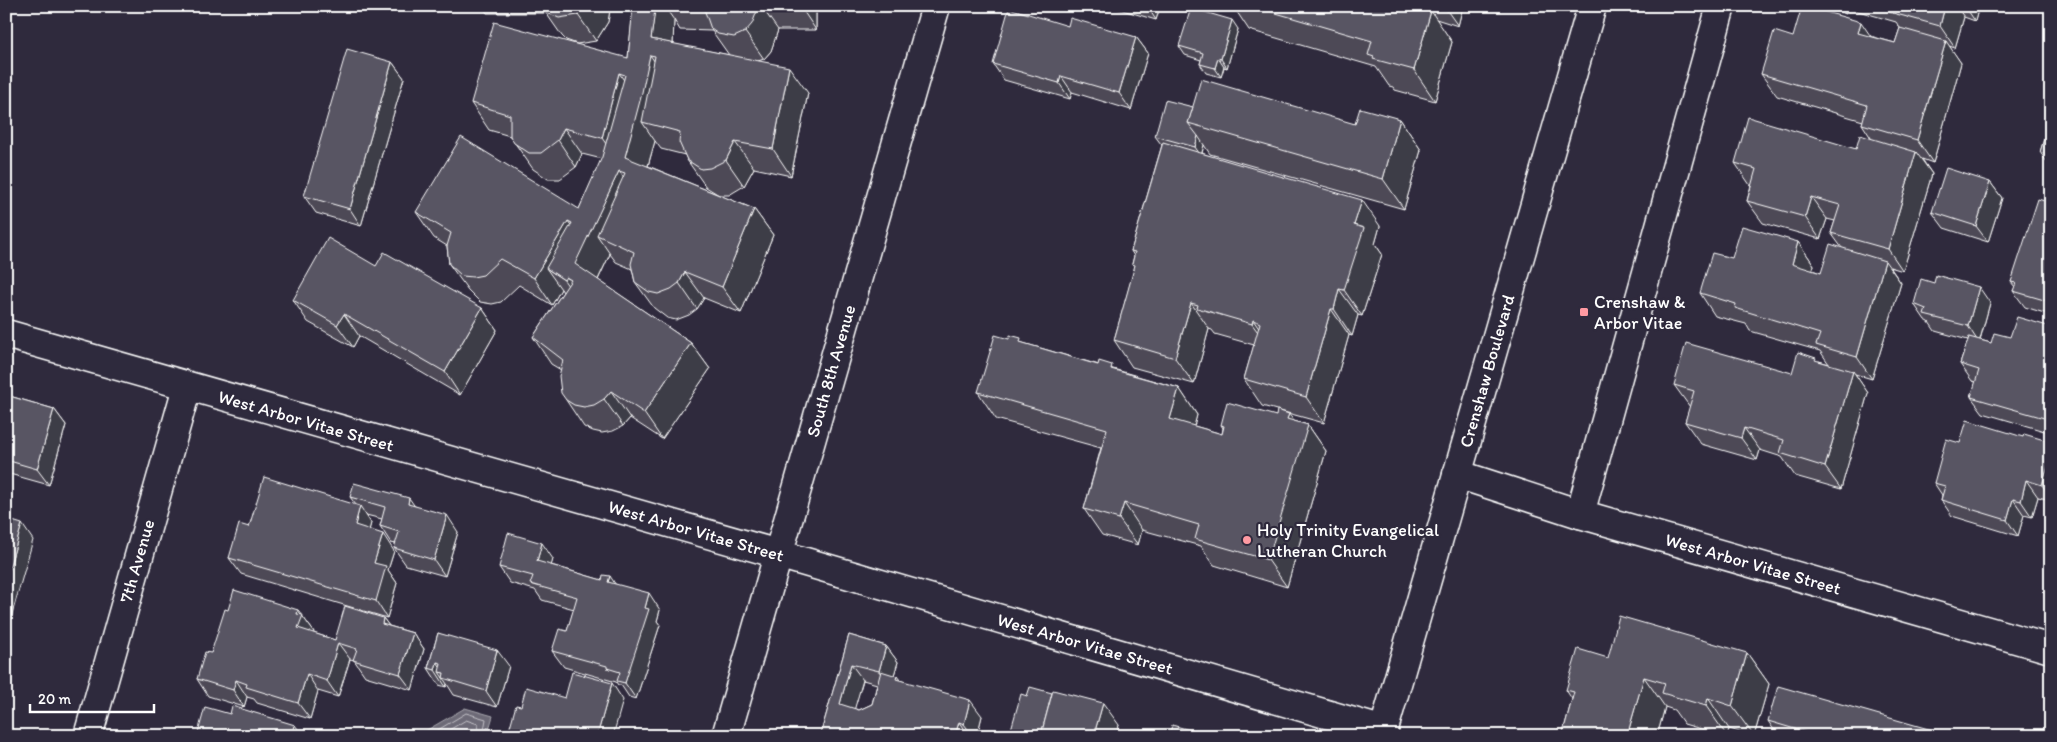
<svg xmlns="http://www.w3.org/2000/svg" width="2057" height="742" viewBox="0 0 2057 742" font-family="Itim,sans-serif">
<rect width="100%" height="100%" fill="#2f2a3d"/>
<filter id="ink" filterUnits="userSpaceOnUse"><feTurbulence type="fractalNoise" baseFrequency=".02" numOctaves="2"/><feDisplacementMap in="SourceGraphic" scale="10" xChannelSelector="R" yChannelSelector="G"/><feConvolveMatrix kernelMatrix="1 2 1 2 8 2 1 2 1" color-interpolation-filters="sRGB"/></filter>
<g filter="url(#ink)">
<polygon fill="#6d6a77" stroke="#a7a6ad" points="465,708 493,716 487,736 424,736 422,733"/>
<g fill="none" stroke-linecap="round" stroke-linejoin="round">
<g stroke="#c5c3c9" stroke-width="1">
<polyline points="428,736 466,713 486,719 483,736"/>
<polyline points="439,736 466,720 478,724 477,736"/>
</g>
<g stroke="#fff" stroke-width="31">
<g id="minor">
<polyline points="1580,514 1721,6"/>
<polyline points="88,736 187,387"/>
<polyline points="726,736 936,6"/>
</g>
</g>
<g stroke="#fff" stroke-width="31">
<g id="tertiary">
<polyline points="6,334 778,554 1384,731"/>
<polyline points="1457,474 1580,514 2051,649"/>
</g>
</g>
<g stroke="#fff" stroke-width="31">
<polyline id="primary" points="1382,736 1592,6"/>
</g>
<use href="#minor" stroke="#2f2a3d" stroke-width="28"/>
<use href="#tertiary" stroke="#2f2a3d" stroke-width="28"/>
<use href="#primary" stroke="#2f2a3d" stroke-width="28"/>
</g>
<g fill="#4d4956" stroke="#fff" fill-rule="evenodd">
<path d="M 482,6 L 816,6 L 816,30 L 778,30 L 771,51 L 764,59 L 758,61 L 808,93 L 791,176 L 754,168 L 744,186 L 729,195 L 719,195 L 754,209 L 773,235 L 741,313 L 704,298 L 697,309 L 689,315 L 676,320 L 667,318 L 654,308 L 635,282 L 632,269 L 616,262 L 610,254 L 598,280 L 691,343 L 710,369 L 662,439 L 630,418 L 623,426 L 613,431 L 602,433 L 593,431 L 584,427 L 566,400 L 561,370 L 551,364 L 533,337 L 563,292 L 561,289 L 552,305 L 519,285 L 501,302 L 492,304 L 480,302 L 468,290 L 449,264 L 447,246 L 434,238 L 416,212 L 579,209 L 602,159 L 582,154 L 576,167 L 560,179 L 548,179 L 533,169 L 510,136 L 489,130 L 471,103 L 628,58 L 633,10 L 610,10 L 608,22 L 596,41 L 577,44 L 566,40 L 562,36 L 546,13 L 487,13 ZM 674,20 L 680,30 L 712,31 L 729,55 L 673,44 ZM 655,141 L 661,149 L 685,155 L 687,160 L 706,187 L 719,195 L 648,166 Z"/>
<polygon points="1082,6 1096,6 1095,10"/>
<polygon points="1109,6 1160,6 1156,20"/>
<polygon points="1233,6 1463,6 1458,26 1436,19 1452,42 1435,101 1395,90 1393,87 1389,86 1376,67 1249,30"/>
<polygon points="1821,6 1979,6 1975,21 1964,17 1955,48 1949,46 1961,63 1933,163 1922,159 1932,174 1903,271 1890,267 1901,283 1872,379 1855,374 1868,393 1841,489 1795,476 1782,457 1760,450 1757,460 1701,444 1685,422 1690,407 1674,385 1792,373 1819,361 1829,364 1820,351 1750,331 1746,324 1715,316 1700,293 1732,258 1798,242 1814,265 1812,270 1821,273 1842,248 1831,233 1835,221 1827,219 1820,239 1763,223 1747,201 1751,185 1750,185 1735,163 1856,149 1871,138 1862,124 1863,121 1777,96 1761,74 1793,37 1870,36 1895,43 1900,28 1896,22 1848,8 1846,14"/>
<polygon points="1068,26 1136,37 1148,53 1131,110 1072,92 1070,99 1004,80 993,64"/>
<polygon points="1238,29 1227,68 1224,67 1221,77 1206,73 1200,64 1201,60 1185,55 1179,46"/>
<polygon points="392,62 404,78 361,226 316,213 304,196"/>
<polygon points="1193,107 1355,124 1400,119 1421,150 1404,209 1210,154 1204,145 1202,153 1380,226 1375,244 1382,254 1362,316 1358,315 1352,336 1349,335 1324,423 1262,406 1244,379 1254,345 1215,334 1212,330 1209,329 1194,384 1132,367 1114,340 1135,267 1132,264 1134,256 1131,251 1162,145 1161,144 1155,136"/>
<polygon points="2051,117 2051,168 2040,152"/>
<polygon points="1990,182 2002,198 1988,242 1944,228 1932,212"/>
<polygon points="2051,203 2051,315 2025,307 2013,291 2015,287 2011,282"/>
<polygon points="376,266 482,308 497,330 460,395 359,336 353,347 308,322 293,300"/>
<polygon points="1990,303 1980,340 1991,343 2051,327 2051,433 1983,413 1971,397 1976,382 1972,381 1960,364 1968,340 1935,331 1929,322 1925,320 1914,304"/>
<polygon points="1009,339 1179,388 1197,415 1194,426 1222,434 1223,428 1221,425 1276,416 1308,425 1326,451 1287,587 1214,565 1201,546 1142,530 1138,545 1102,535 1084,509 1101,448 996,419 978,392"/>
<polygon points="6,395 54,409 66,425 49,485 6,473"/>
<polygon points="2023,437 2051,442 2051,500 2038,497 2032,517 2024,515 2018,536 1952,516 1941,500 1942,495 1934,483 1960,443"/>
<polygon points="350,497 415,506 458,532 445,576 406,565 394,548 396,544 391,543 380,526 382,519 366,515 371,523 369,530 394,551 388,570 397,583 387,618 241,574 229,558 249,527 356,505"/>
<polygon points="553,559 551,565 615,584 660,610 657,621 660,625 636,699 629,697 621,685 618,685 616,682 564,667 552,651 567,631 574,609 542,600 535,590 510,583 499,567"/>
<polygon points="298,610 314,632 313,633 335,640 383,618 389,626 413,633 424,649 412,690 365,676 354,660 350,659 338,697 318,691 310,719 257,703 254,699 247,697 244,707 208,696 197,679 211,653"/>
<polygon points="438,633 509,666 497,707 454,695 447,684 446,687 439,685 428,668"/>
<path d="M 849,635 L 886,646 L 898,662 L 894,675 L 897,676 L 900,680 L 982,716 L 977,736 L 820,736 ZM 863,680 L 877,684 L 872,704 L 859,710 L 854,709 Z"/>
<polygon points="1747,653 1769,684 1754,736 1729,729 1727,736 1725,736 1684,724 1674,710 1665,707 1657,736 1562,736 1572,699 1566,690"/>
<polygon points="1768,721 1953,736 1794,736 1774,730"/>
<polygon points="1119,725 1116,736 1012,736 1010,733"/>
</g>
<g fill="#3e3c46" stroke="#fff">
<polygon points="583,6 608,6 610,10 608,22 596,41 578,15"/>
<polygon points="655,6 664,6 674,20 673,44 651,39"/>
<polygon points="759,6 761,6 778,30 771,51 764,59 745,32"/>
<polygon points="800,6 816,6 816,30"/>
<polygon points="1147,6 1160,6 1156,20"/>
<polygon points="1447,6 1463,6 1458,26 1446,9"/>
<polygon points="1841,6 1846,6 1848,8 1846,14"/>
<polygon points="1945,6 1956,6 1964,17 1955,48 1940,26"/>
<polygon points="1965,6 1979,6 1975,21"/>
<polygon points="1431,11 1452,42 1435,101 1414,70"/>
<polygon points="1232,20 1238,29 1227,68 1221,59"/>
<polygon points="1861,22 1876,44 1858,33"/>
<polygon points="1136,37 1148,53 1131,110 1119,93"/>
<polygon points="1946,41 1961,63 1933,163 1917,140"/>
<polygon points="650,55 668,81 642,122 655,141 643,183 625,157"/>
<polygon points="1218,58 1224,67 1221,77 1215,68"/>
<polygon points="392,62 404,78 361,226 350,209"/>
<polygon points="789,67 808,93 791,176 773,149"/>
<polygon points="619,73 637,99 620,164 602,138"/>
<polygon points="1061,76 1072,92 1070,99 1059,83"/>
<polygon points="1400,119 1421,150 1404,209 1383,179"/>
<polygon points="564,128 582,154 576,167 558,140"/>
<polygon points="1198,136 1204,145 1201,156 1195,147"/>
<polygon points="735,142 754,168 744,186 726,160"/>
<polygon points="1916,152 1932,174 1903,271 1888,249"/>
<polygon points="619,171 637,197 597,235 610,254 593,290 566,277 584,303 582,306 564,280 546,268 561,289 552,305 534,278 568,221 584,244"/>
<polygon points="1990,182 2002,198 1988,242 1976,226"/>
<polygon points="1811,197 1827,219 1820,239 1805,217"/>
<polygon points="1362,200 1380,226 1375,244 1382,254 1362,316 1344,290 1354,225"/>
<polygon points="754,209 773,235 741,313 722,287"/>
<polygon points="1798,242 1814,265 1808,286 1792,264"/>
<polygon points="1885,261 1901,283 1872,379 1857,357"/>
<polygon points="685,272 704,298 697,309 679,283"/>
<polygon points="1979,287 1990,303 1979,343 1968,326"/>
<polygon points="1339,289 1358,315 1352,336 1334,309"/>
<polygon points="1191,303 1209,329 1194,384 1175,358"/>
<polygon points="482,308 497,330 460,395 445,372"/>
<polygon points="1331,309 1349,335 1324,423 1306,397"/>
<polygon points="344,314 359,336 353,347 337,325"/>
<polygon points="1253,320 1272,347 1271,350 1252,324"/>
<polygon points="691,343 710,369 662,439 644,413"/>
<polygon points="1853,371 1868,393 1841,489 1825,467"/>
<polygon points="1179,388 1197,415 1189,445 1170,419"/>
<polygon points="611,391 630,418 623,426 604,399"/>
<polygon points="54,409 66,425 49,485 37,469"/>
<polygon points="1289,414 1304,436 1308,425 1326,451 1287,587 1268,560 1287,419"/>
<polygon points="1744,428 1760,450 1757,460 1741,438"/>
<polygon points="2051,457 2051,497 2042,485"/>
<polygon points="2026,480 2038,497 2032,517 2021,501"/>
<polygon points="409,498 421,515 408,504"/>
<polygon points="2013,499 2024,515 2018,536 2007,520"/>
<polygon points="1124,503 1142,530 1138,545 1119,519"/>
<polygon points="360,506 371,523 366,542 355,525"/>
<polygon points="447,515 458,532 445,576 434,560"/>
<polygon points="22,524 33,540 6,635 6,579"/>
<polygon points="383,534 394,551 388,570 397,583 387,618 376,601 374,563"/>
<polygon points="542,543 553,559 548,578 537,561"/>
<polygon points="610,576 621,593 608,582"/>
<polygon points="649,593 660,610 657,621 660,625 636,699 625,683"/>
<polygon points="298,610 314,632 310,645 298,628 297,614"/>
<polygon points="383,618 395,634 382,624"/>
<polygon points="413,633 424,649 412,690 400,674"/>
<polygon points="338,643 350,659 338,697 327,681"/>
<polygon points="886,646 898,662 890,688 879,671"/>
<polygon points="497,650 509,666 497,707 486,691"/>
<polygon points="1747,653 1769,684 1754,736 1732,706"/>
<polygon points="437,662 449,678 444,673 439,672 447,684 446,687 435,670"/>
<polygon points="851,664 863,680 851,721 840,704"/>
<polygon points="307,674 318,691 310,719 298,703"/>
<polygon points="1644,677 1665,707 1657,736 1627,736"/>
<polygon points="236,680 247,697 244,707 233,690"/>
<polygon points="612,683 623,700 613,736 597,736"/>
<polygon points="1708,698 1729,729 1727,736 1706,706"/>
<polygon points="970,700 982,716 977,736 973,736 964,724"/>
<polygon points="1103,703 1119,725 1116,736 1099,736 1095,731"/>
<polygon points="959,722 968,736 955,736"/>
<polygon points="295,725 303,736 292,736"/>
</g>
<g fill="#595564" stroke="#fff">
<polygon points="542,6 583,6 578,15 559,18 547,13 543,9"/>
<polygon points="633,6 655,6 654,18 651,39 789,67 773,149 735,142 726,160 710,168 701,169 687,160 679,142 680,132 642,122 655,56 650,55 641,97 625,157 754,209 722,287 685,272 679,283 671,289 658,294 649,292 635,282 631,264 634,252 597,235 625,173 619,171 575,264 691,343 644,413 611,391 604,399 594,405 584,407 574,405 566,400 561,393 559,376 563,360 533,337 571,280 566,277 564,280 546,268 572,223 568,221 534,278 500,259 483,275 473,277 462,276 449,264 447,246 451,233 416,212 461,137 579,209 602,157 625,75 619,73 602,138 564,128 558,140 541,153 529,153 514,143 510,136 510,115 471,103 494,22 628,58"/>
<polygon points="703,6 759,6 752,24 745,32 734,37 718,34 711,29"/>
<polygon points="1252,6 1414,6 1431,11 1414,70 1373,59 1374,57 1368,55 1372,41"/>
<polygon points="1436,6 1447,6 1446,9"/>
<polygon points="1802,6 1805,6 1861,22 1858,33 1895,43 1900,28 1946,41 1917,140 1862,124 1867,105 1761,74 1774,31 1793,37"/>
<polygon points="1891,6 1945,6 1940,26 1889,12"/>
<polygon points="1009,8 1068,26 1070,18 1136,37 1119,93 1061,76 1059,83 993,64"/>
<polygon points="1191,8 1232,20 1221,59 1218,58 1215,68 1200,64 1203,53 1179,46"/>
<polygon points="347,49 392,62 350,209 304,196"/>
<polygon points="1201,79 1355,124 1360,108 1400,119 1383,179 1188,123"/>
<polygon points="1165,100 1193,107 1188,123 1198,136 1195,147 1155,136"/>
<polygon points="1748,117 1856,149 1860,135 1916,152 1888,249 1831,233 1840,205 1811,197 1805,217 1747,201 1756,169 1735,163"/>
<polygon points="2051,117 2051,156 2040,152"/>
<polygon points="1163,142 1362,200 1354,225 1364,228 1344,290 1339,289 1334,309 1331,309 1306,397 1244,379 1260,323 1253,320 1252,324 1197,308 1198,305 1191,303 1175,358 1114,340 1135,265 1132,264 1135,252 1131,251"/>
<polygon points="1946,168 1990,182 1976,226 1932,212"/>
<polygon points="2051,170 2051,185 2047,184"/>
<polygon points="2038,199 2051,203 2051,302 2013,291 2016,283 2011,282"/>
<polygon points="1742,226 1798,242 1792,264 1821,273 1830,244 1885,261 1857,357 1816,345 1820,334 1735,308 1736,304 1700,293 1712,253 1732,258"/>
<polygon points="328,238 376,266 384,252 482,308 445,372 344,314 337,325 293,300"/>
<polygon points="1936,275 1979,287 1968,326 1924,315 1926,309 1914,304 1921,279 1934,283"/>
<polygon points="2017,317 2051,327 2051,420 1971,397 1979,370 1960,364 1969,337 1991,343 1994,333 2010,337"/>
<polygon points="995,335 1009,339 1010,335 1021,338 1020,342 1098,365 1099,361 1112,365 1111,369 1179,388 1170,419 1222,434 1224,426 1221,425 1227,402 1276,416 1277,410 1289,414 1287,419 1308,425 1268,560 1195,539 1199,525 1124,503 1119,519 1084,509 1107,429 978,392"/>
<polygon points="1686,343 1792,373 1798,352 1816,358 1815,360 1853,371 1825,467 1780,453 1784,440 1744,428 1741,438 1685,422 1694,391 1674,385"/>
<polygon points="6,395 54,409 37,469 6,460"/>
<polygon points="1967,420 2023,437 2024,434 2051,442 2051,457 2042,485 2026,480 2021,501 2013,499 2007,520 1941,500 1945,486 1934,483 1946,439 1960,443"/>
<polygon points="264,477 360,506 355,525 383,534 374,563 386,566 376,601 229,558 239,524 249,527"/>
<polygon points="354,483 409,498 408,504 447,515 434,560 394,548 399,532 380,526 385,507 350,497"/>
<polygon points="6,519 22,524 6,579"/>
<polygon points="508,533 542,543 537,561 602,580 603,575 610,576 608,582 649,593 645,608 649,609 625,683 617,681 620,672 607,668 607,666 552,651 559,629 567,631 577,597 530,584 533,576 499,567"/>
<polygon points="234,590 298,610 297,614 303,615 298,628 335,640 345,606 383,618 382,624 413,633 400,674 353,660 357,649 338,643 327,681 307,674 298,703 246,687 247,684 236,680 233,690 197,679 205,652 211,653 225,609 228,610"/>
<polygon points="1619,616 1747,653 1732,706 1708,698 1706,706 1662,693 1665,683 1644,677 1627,736 1562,736 1574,692 1566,690 1578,649 1608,658"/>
<polygon points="438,633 497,650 486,691 443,678 444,673 439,672 441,663 437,662 435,670 428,668"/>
<polygon points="849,635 886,646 879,671 851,664 840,704 859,710 872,704 881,671 897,676 896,679 970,700 964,724 959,722 955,736 820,736"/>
<polygon points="572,672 612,683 597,736 485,736 487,728 508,734 516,705 521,706 526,687 565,698"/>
<polygon points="1778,686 1953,736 1818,736 1768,721"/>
<polygon points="1030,687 1052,693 1042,731 1046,736 1020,736 1010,733 1021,694 1027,696"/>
<polygon points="1053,690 1103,703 1095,731 1113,736 1060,736 1042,731"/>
<polygon points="232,706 295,725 292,736 197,736 205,707 230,714"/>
<polygon points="1172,725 1211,736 1169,736"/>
</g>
</g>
<g fill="#ff9aa2" stroke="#2f2a3d" stroke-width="2">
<rect x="1579" y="307" width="10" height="10" rx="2.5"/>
<circle cx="1247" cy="540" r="5"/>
</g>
<g text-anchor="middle" stroke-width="4.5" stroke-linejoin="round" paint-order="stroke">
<g font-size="18" fill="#fff" stroke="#2f2a3d" text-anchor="start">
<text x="1594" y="308">Crenshaw &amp;<tspan x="1594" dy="21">Arbor Vitae</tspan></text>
<text x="1257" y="536">Holy Trinity Evangelical<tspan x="1257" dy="21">Lutheran Church</tspan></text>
</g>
<g font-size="18" fill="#fff" stroke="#2f2a3d">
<text transform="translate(831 371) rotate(-74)" y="6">South 8th Avenue</text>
<text transform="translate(1487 371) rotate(-74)" y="6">Crenshaw Boulevard</text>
<text transform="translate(306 421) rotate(16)" y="6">West Arbor Vitae Street</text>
<text transform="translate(696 531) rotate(16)" y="6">West Arbor Vitae Street</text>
<text transform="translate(137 561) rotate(-74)" y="6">7th Avenue</text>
<text transform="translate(1753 564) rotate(16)" y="6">West Arbor Vitae Street</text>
<text transform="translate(1085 644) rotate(16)" y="6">West Arbor Vitae Street</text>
</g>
</g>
<rect width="2057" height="742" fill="none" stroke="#2f2a3d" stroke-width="25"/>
<rect x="12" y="12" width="2032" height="717" fill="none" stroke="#fff" stroke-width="2" filter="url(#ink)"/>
<path d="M30 704v8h124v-8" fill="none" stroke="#ffffff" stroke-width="2.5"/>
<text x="38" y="704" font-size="15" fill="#ffffff" stroke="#2f2a3d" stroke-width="4" paint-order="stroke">20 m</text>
</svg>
